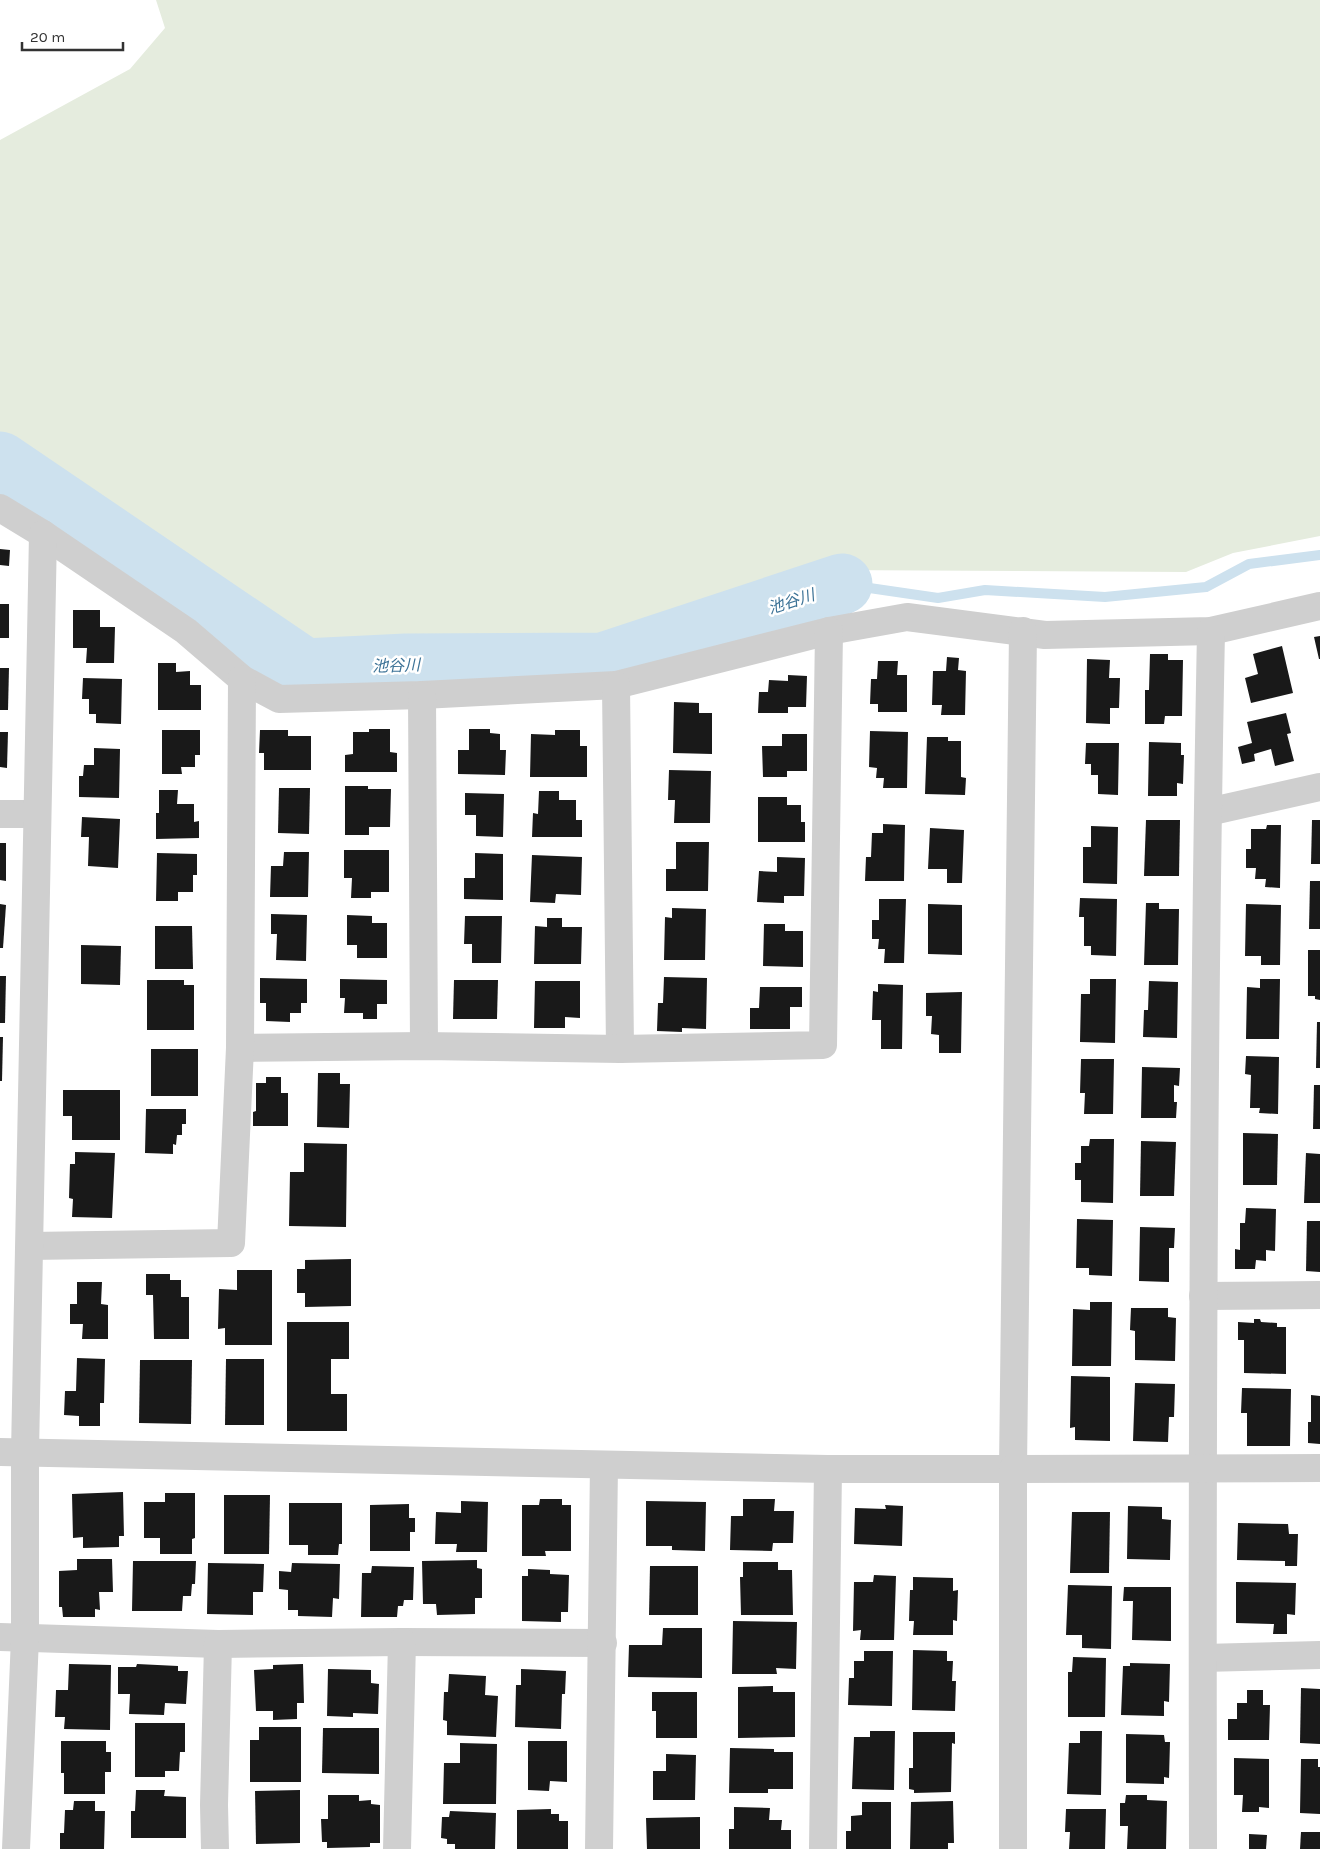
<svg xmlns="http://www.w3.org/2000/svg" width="1320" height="1849" viewBox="0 0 1320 1849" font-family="Karla,'Noto Sans JP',sans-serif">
<rect width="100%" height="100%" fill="#fff"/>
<polygon fill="#e5ecde" points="156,0 1320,0 1320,536 1233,553 1186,572 827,570 596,646 305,648 257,630 0,446 0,140 130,69 165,28"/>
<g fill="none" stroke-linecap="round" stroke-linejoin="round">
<polyline stroke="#cde1ee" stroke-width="10" points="842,584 938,598 985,590 1105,597 1206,587 1249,564 1320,555"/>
<polyline stroke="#cde1ee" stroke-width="61" points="0,462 305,669 406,664 603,663 842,584"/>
</g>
<g fill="#191919">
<polygon points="0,549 10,550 9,566 0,565"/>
<rect x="0" y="604" width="9" height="34"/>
<polygon points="73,610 100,610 100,627 115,627 114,663 86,663 87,648 73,648"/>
<polygon points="1320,636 1320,659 1319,659 1314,637"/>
<polygon points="1282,646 1293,693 1251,703 1245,678 1258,674 1253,654"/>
<polygon points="1150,654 1168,654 1168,660 1183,660 1182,716 1165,716 1164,724 1145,724 1145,690 1149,690"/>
<polygon points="947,657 959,658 958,670 966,671 965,715 941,715 942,705 932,705 933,671 946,671"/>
<polygon points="1087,659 1110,660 1109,678 1120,678 1119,708 1110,708 1110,724 1086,723"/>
<polygon points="878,661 898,661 897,675 907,675 907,712 878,712 878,704 870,704 871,679 877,679"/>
<polygon points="158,663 176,663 176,672 190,671 190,685 201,685 201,710 158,710"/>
<polygon points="0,668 9,668 8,710 0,710"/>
<polygon points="788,675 807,676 806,707 788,707 788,713 758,713 759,692 768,692 769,680 788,681"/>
<polygon points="83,678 122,679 121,724 96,723 96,714 89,714 89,699 82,699"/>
<polygon points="674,702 699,703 699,713 712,713 712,754 673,753"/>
<polygon points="1286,713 1291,733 1287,734 1294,761 1275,766 1271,749 1254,754 1255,761 1242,764 1238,747 1252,743 1247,722"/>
<polygon points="369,729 390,729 390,752 397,753 397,772 345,772 345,755 353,754 353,732 369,732"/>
<polygon points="469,729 490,729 490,733 500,734 500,750 506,750 505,775 458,774 458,750 469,750"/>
<polygon points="162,730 200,730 200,755 195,755 195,767 181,767 182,774 162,774"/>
<polygon points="260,730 288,730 288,736 311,736 311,770 264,770 264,753 259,753"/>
<polygon points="555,730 580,730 580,746 587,746 587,777 530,777 531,734 555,735"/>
<polygon points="870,731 908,732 907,788 883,788 884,778 876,778 877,768 869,767"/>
<polygon points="0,732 8,732 7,768 0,767"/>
<polygon points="782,734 807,734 807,771 787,771 787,777 763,777 762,746 782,746"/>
<polygon points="927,737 948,737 948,741 961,741 961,777 966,778 965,795 925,794"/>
<polygon points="1149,742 1181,743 1181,755 1184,755 1183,784 1177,783 1177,796 1148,796"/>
<polygon points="1086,743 1119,743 1118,795 1098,794 1098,775 1091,775 1091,764 1085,764"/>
<polygon points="94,748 120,749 119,798 79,797 79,776 83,776 84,765 94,765"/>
<polygon points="669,770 711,771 710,823 674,823 675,800 668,800"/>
<polygon points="345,786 368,786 368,789 391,789 390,827 369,827 369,835 345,835"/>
<polygon points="279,788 310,788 309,834 278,833"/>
<polygon points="159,790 178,790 177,804 194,804 194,822 199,821 199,838 156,839 156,813 159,813"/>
<polygon points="539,791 559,791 559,800 576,800 576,820 582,820 582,837 532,837 533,813 538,814"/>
<polygon points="465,793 504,794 503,837 476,836 476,815 465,815"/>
<polygon points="758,797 787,797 787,805 801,805 801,822 805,822 805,842 758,842"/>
<polygon points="82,817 120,819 118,868 88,866 89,837 81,837"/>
<polygon points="1146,820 1180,820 1179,876 1144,876"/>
<polygon points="1312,820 1320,820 1320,864 1311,864"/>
<polygon points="883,824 905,825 904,881 865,881 866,857 871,857 872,833 883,833"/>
<polygon points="1267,825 1281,825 1280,888 1265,887 1266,879 1255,879 1256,868 1246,868 1246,849 1251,849 1251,829 1266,829"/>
<polygon points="1091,826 1118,827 1117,884 1083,883 1083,847 1091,847"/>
<polygon points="930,828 964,830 962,883 947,883 947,869 928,869"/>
<polygon points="676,842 709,842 708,891 666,891 666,869 676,869"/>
<polygon points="0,843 6,843 6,881 0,880"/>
<polygon points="344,850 389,850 389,892 371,892 371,898 351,898 352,878 344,878"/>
<polygon points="284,852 309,852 308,897 270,897 271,866 283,866"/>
<polygon points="157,853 197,854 197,875 193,875 193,892 178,892 178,901 156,901"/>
<polygon points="475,853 503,854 503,900 464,899 464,878 475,878"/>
<polygon points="532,855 582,857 581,895 556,894 555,903 530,902"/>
<polygon points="777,857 805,858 804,896 784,896 784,903 757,902 759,871 777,872"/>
<polygon points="1310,881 1320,881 1320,929 1309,929"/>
<polygon points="1080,898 1117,899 1116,956 1091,955 1091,946 1084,946 1084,917 1079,917"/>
<polygon points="879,899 906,899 904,963 884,963 885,949 878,949 879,939 872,939 872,920 879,920"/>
<polygon points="1146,903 1159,903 1159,909 1179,909 1178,965 1144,965"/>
<polygon points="0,904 6,905 3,948 0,948"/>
<polygon points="928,904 962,905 962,955 928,954"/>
<polygon points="1246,904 1281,905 1280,965 1261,965 1261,956 1245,956"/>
<polygon points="672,908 706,909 705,960 664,960 665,917 672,918"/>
<polygon points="271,914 307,915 306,961 276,960 277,934 271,934"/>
<polygon points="347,915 372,916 372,923 387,923 387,958 357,958 357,945 347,945"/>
<polygon points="465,916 502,916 501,963 472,963 472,944 464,944"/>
<polygon points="547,918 562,918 562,927 582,927 581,964 534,964 535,926 547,927"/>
<polygon points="764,924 785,924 785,931 803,931 803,967 763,966"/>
<polygon points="155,926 192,926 193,969 155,969"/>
<polygon points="81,945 121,946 120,985 81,984"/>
<polygon points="1308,950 1320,950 1320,1000 1315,999 1315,996 1308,996"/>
<polygon points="0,976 6,976 5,1023 0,1023"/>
<polygon points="664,977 707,978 706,1029 682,1028 682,1032 657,1031 658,1003 663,1003"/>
<polygon points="260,978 307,979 307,1003 301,1003 301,1013 290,1013 290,1022 266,1021 266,1003 260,1003"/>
<polygon points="340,979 387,980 387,1004 377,1004 377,1019 363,1019 363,1013 344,1013 345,998 340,998"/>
<polygon points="1090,979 1116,979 1115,1043 1080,1042 1081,994 1090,994"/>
<polygon points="1260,979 1280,979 1279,1039 1246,1039 1247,987 1260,988"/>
<polygon points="147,980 184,980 184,985 194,985 194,1030 147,1030"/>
<polygon points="454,980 498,980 497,1019 453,1019"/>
<polygon points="535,981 580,981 580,1018 565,1017 565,1028 534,1028"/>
<polygon points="1149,981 1178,982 1177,1038 1143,1037 1144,1010 1148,1010"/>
<polygon points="878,984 903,985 902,1049 881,1049 881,1020 872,1020 873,991 878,992"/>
<polygon points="760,987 802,987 802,1007 790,1007 790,1029 750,1029 750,1008 759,1008"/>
<polygon points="962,992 961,1053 939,1053 939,1035 931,1034 932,1016 926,1016 926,993"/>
<polygon points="1317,1022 1320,1022 1320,1068 1316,1068"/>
<polygon points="0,1037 3,1037 2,1081 0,1081"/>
<rect x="151" y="1049" width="47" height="47"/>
<polygon points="1246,1056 1279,1057 1278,1114 1259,1113 1260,1108 1250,1108 1251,1075 1245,1074"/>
<polygon points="1081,1059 1114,1059 1113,1114 1084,1114 1085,1093 1080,1093"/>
<polygon points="1142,1067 1180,1068 1179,1086 1174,1085 1174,1102 1177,1102 1176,1118 1141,1118"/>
<polygon points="318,1073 340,1073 340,1084 350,1084 349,1128 317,1127"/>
<polygon points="266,1077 281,1077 281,1093 288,1093 288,1126 253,1126 253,1112 256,1111 256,1083 266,1083"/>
<polygon points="1314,1085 1320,1085 1320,1129 1313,1129"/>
<polygon points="63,1090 120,1090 120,1140 72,1140 72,1116 63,1116"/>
<polygon points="146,1109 186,1109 186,1124 182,1124 182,1135 177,1135 176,1145 173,1144 173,1154 145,1153"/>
<polygon points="1243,1133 1278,1134 1277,1185 1243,1185"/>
<polygon points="1090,1139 1114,1139 1113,1203 1081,1202 1081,1180 1075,1180 1075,1163 1081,1163 1081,1146 1089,1146"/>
<polygon points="1141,1141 1176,1142 1174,1196 1140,1196"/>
<polygon points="304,1143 347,1144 346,1227 289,1226 290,1172 304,1172"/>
<polygon points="75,1152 115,1153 112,1218 72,1217 73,1199 69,1198 70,1164 75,1164"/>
<polygon points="1306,1153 1320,1154 1320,1203 1304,1203"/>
<polygon points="1246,1208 1276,1209 1275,1251 1266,1250 1266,1261 1256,1260 1255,1269 1235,1269 1235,1249 1240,1250 1240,1223 1245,1223"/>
<polygon points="1077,1219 1113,1220 1112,1276 1089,1275 1089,1268 1076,1268"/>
<polygon points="1307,1221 1320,1221 1320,1272 1306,1271"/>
<polygon points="1140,1227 1175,1228 1174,1248 1169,1248 1169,1282 1139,1281"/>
<polygon points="351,1259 351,1306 305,1307 305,1293 297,1293 297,1269 305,1269 305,1260"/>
<polygon points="237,1270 272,1270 272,1345 225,1345 225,1328 218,1329 219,1289 237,1290"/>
<polygon points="146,1274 170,1274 170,1280 181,1280 181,1297 189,1297 189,1339 154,1339 153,1295 146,1295"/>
<polygon points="77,1282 102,1282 101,1304 108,1305 108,1339 82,1339 83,1324 70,1324 70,1304 77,1304"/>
<polygon points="1090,1302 1112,1302 1111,1366 1072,1366 1073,1309 1090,1310"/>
<polygon points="1131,1308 1168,1308 1168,1317 1176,1318 1175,1361 1135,1360 1135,1331 1130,1330"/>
<polygon points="1254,1319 1260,1319 1261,1322 1277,1323 1277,1327 1286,1327 1286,1374 1244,1373 1244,1340 1238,1340 1238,1322 1254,1323"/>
<polygon points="287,1322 349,1322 349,1359 331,1359 331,1394 347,1394 347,1431 287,1431"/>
<polygon points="77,1358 105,1359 104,1403 100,1403 100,1426 79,1426 79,1416 64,1415 65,1391 76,1391"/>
<polygon points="226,1359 264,1359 264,1425 225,1425"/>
<polygon points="140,1360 192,1360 191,1424 139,1423"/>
<polygon points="1071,1376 1110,1377 1110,1441 1075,1440 1075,1427 1070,1428"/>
<polygon points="1135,1383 1175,1384 1174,1417 1169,1417 1168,1442 1133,1441"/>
<polygon points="1242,1388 1291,1389 1290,1446 1247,1446 1247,1413 1241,1413"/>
<polygon points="1311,1395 1320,1396 1320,1444 1308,1443 1308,1422 1311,1422"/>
<polygon points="123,1492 124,1536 119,1536 119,1547 83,1548 83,1537 73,1538 72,1494"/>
<polygon points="165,1493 195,1493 195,1538 192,1539 192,1554 160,1554 160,1538 144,1538 144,1502 165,1502"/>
<polygon points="224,1495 270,1495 269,1554 224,1554"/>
<polygon points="540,1499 562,1499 562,1505 571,1505 571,1551 545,1551 546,1556 522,1556 522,1505 539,1505"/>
<polygon points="743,1499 775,1499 774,1511 794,1511 793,1543 773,1543 772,1551 730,1550 731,1516 743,1516"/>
<polygon points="461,1501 488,1502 487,1552 456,1552 457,1544 435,1544 436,1512 461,1513"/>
<polygon points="646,1501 706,1502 705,1551 672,1550 672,1546 646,1546"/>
<polygon points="289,1503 342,1503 342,1544 339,1544 338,1555 308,1555 308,1545 289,1545"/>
<polygon points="409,1504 409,1518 415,1518 415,1532 410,1532 410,1551 370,1551 370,1505"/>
<polygon points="885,1505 903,1506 902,1546 854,1544 855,1508 886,1509"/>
<polygon points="1128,1506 1162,1507 1162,1519 1171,1520 1170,1560 1127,1559"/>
<polygon points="1072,1512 1110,1512 1109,1573 1070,1573"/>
<polygon points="1238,1523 1288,1524 1289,1534 1298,1534 1297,1566 1285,1566 1285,1561 1237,1560"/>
<polygon points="77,1559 112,1559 113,1592 99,1592 100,1610 95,1609 95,1617 63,1617 62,1607 59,1607 59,1571 77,1570"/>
<polygon points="477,1560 477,1568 482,1569 482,1598 475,1598 475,1614 437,1615 436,1604 423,1604 422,1561"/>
<polygon points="133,1561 196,1561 195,1584 192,1584 191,1596 183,1596 182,1611 132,1611"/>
<polygon points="743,1562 778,1562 778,1570 792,1570 793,1615 741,1615 740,1577 743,1577"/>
<polygon points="208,1563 264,1564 263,1592 253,1592 253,1615 207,1614"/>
<polygon points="292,1563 340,1564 339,1599 333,1598 332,1617 298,1616 298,1610 288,1610 288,1590 279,1589 279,1571 291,1572"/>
<polygon points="372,1566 414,1567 413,1600 404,1600 403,1606 398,1606 397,1617 361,1617 362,1573 371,1573"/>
<polygon points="650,1566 698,1566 698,1615 649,1615"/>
<polygon points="528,1569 550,1570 550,1574 569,1575 568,1612 561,1612 561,1622 522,1621 522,1576 528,1576"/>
<polygon points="874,1575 896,1576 894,1640 860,1640 861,1630 853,1631 854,1582 873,1582"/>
<polygon points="913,1577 953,1578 953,1591 958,1590 957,1621 953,1620 953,1635 913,1635 914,1621 909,1621 910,1590 913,1590"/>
<polygon points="1236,1582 1296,1583 1295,1615 1287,1614 1287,1634 1273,1634 1274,1624 1236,1623"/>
<polygon points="1068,1585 1112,1586 1111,1649 1082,1648 1082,1635 1066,1635"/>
<polygon points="1124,1587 1171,1587 1171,1641 1132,1640 1133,1601 1123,1601"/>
<polygon points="733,1621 797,1622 796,1669 776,1668 777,1674 732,1674"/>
<polygon points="663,1628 702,1628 702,1678 628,1677 629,1645 662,1645"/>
<polygon points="913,1650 947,1651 947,1661 953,1661 952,1681 956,1681 955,1711 912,1710"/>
<polygon points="864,1651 893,1651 892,1706 848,1705 849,1678 854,1678 854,1661 864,1661"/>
<polygon points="1073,1657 1106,1658 1105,1717 1068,1717 1068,1672 1072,1672"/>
<polygon points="1130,1663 1170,1664 1169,1702 1164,1701 1164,1716 1121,1715 1123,1666 1130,1666"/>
<polygon points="69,1664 111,1665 110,1730 64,1729 65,1717 55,1717 56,1690 68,1690"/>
<polygon points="137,1664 178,1666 178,1671 188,1671 186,1704 165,1703 164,1715 129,1714 130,1694 118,1694 118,1667 136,1667"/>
<polygon points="303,1664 304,1703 297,1703 297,1719 273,1720 273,1711 256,1711 254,1670 273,1669 273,1665"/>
<polygon points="328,1669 371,1670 371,1683 379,1684 378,1714 353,1713 353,1717 327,1716"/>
<polygon points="521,1669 566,1671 565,1694 562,1694 561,1729 515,1727 516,1685 521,1685"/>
<polygon points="449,1674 486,1676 485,1695 498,1696 496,1737 447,1735 447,1721 443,1720 444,1692 448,1692"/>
<polygon points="773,1686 773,1692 795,1692 795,1737 738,1738 738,1687"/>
<polygon points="1301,1688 1320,1689 1320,1744 1300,1743"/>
<polygon points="1247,1690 1263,1690 1263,1705 1270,1705 1269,1740 1228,1740 1228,1719 1237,1719 1237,1703 1247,1703"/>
<polygon points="652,1692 697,1692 697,1738 656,1738 656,1711 652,1711"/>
<polygon points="135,1723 185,1723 185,1752 180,1752 179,1771 165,1771 165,1777 135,1777"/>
<polygon points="259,1727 301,1727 301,1782 250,1782 250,1740 259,1740"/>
<polygon points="323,1728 379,1728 379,1774 322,1773"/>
<polygon points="870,1731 895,1731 894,1790 852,1789 854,1737 870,1737"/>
<polygon points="1080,1731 1102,1731 1101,1795 1067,1794 1069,1743 1080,1743"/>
<polygon points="913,1732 955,1732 955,1744 952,1743 951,1792 914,1793 914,1790 909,1789 909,1768 913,1768"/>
<polygon points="1126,1734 1164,1735 1165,1742 1170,1742 1169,1778 1164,1777 1164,1784 1126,1783"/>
<polygon points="61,1741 106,1741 106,1752 111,1752 111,1772 105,1772 105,1794 64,1794 64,1773 61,1773"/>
<polygon points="528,1741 567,1741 567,1782 550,1781 549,1791 528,1790"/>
<polygon points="460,1743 497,1744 496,1804 443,1804 444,1763 460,1763"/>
<polygon points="730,1748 774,1749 774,1752 793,1752 793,1789 768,1789 768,1793 729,1793"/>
<polygon points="666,1754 696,1755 695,1800 653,1800 653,1771 666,1771"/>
<polygon points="1234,1758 1269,1759 1269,1808 1259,1807 1259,1812 1242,1812 1243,1795 1234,1795"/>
<polygon points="1301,1759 1318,1759 1318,1767 1320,1767 1320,1814 1300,1813"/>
<polygon points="136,1790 165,1790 164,1796 186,1797 186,1838 131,1838 131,1811 135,1811"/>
<polygon points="300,1790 300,1843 256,1844 255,1791"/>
<polygon points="328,1795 359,1795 359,1801 371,1800 371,1804 380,1805 380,1843 370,1843 370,1847 327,1848 327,1842 322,1842 321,1819 328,1819"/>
<polygon points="1126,1795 1147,1795 1147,1800 1167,1801 1166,1849 1127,1849 1128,1826 1120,1826 1120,1803 1125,1803"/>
<polygon points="74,1801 95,1801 95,1811 105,1811 104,1849 60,1849 60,1833 64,1833 65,1810 73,1810"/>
<polygon points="953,1801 954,1843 948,1843 948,1849 910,1849 911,1802"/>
<polygon points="862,1802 891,1802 891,1849 846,1849 846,1831 851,1831 851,1816 862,1815"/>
<polygon points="734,1807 770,1808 769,1820 782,1820 781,1830 791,1830 791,1849 729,1849 729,1829 734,1829"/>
<polygon points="551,1809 551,1814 559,1814 559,1821 568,1821 568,1849 517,1849 517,1810"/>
<polygon points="1066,1809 1106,1809 1105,1849 1069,1849 1070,1832 1065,1832"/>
<polygon points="450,1811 496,1813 495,1849 455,1849 455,1844 447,1844 447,1839 441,1838 442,1817 449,1817"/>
<polygon points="700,1817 700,1849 647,1849 646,1818"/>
<polygon points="1301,1832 1320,1832 1320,1849 1300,1849"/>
<polygon points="1249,1834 1267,1835 1266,1849 1249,1849"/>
</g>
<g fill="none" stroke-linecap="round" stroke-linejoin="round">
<g stroke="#cfcfcf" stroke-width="28">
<polyline points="0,508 43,534 186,631 242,679 279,699 422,695 616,685 829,631 907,617 1045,635 1211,631 1320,606"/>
<polyline points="616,685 620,1049"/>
<polyline points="422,695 424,1046"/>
<polyline points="1208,812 1320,787"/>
<polyline points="0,814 36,814"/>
<polyline points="240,1048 424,1046 620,1049 823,1045 829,631"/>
<polyline points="30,1246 231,1243 240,1048 242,679"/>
<polyline points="1203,1296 1320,1295"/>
<polyline points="0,1637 218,1644 402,1642 603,1643"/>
<polyline points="1203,1658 1320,1655"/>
<polyline points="16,1849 25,1638 25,1453 43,534"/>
<polyline points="215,1849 214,1805 218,1644"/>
<polyline points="397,1849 402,1642"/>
<polyline points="599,1849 604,1465"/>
<polyline points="823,1849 828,1469"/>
<path d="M 1203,1849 C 1202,1443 1203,1037 1211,631"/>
</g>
<g stroke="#cfcfcf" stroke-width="28">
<polyline points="0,1452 828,1469 1013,1469 1023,631"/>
<polyline points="1013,1849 1013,1469 1320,1468"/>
</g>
</g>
<g text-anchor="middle" stroke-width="5" stroke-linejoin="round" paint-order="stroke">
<g font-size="16" font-style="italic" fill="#3d7397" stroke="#fff">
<text transform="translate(791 601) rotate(-18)" y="6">池谷川</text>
<text transform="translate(396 665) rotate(-2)" y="6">池谷川</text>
</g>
</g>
<path d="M22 42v8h101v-8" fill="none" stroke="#323232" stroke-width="2.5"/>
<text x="30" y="42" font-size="15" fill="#323232" stroke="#ffffff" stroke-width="4" paint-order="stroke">20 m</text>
</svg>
